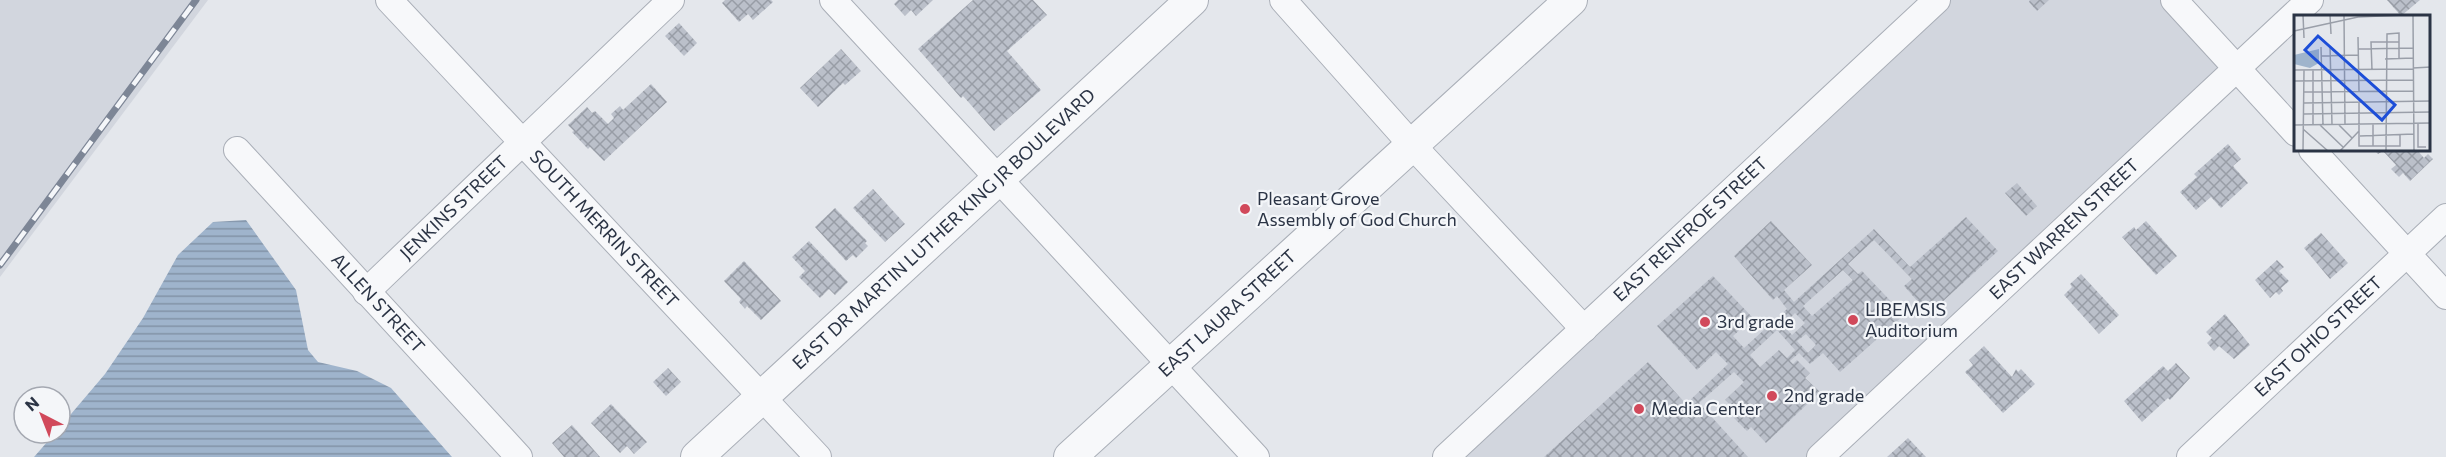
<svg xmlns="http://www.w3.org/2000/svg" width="2446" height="457" viewBox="0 0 2446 457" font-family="Commissioner,sans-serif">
<defs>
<pattern id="water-rules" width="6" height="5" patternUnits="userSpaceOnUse" patternTransform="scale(1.5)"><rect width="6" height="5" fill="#9fb4cc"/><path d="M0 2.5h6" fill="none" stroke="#8293a7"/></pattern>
<pattern id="building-cross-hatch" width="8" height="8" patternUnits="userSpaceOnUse" patternTransform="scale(1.5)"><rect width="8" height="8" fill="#bbc0ca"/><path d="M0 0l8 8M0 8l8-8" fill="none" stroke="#989da6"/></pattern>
</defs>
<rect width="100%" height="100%" fill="#e4e7ec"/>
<g fill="#d2d6de">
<polygon points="0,0 208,0 0,277"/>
<polygon points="1937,0 2174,0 2236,67 1820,457 1445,457"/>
</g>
<polygon fill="url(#water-rules)" points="246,220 296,290 308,350 318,362 357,371 391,388 452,457 34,457 55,433 60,433 60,427 105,374 143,318 178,255 213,222"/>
<g fill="url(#building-cross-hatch)" fill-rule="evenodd">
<polygon points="725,0 771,0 773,2 753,20 748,14 739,22 722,3"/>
<polygon points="898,0 933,0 916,16 911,10 905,16 894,4"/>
<polygon points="973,0 1033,0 1047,15 1007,51 1041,90 994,131 963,96 961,98 918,49"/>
<polygon points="2030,0 2049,0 2037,11 2029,2"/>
<polygon points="2387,0 2420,0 2401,16"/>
<polygon points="679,23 697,43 684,56 665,36"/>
<polygon points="841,49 861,71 845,85 843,83 818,107 800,88"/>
<polygon points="651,84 667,102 604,161 590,147 588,149 572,132 574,131 568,125 587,107 592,113 595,111 608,124 614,118 611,114 620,106 623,110"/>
<polygon points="2228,144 2241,159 2233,166 2248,183 2221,208 2211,197 2196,210 2180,192 2197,177 2194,174"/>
<polygon points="2374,150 2417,150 2424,158 2428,154 2433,159 2410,181 2403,173 2399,177 2391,169 2396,165 2383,151 2378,154"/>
<polygon points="2017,183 2037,206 2026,216 2005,193"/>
<polygon points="873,189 905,224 885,242 853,208"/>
<polygon points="835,208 867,241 865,243 868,246 856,258 853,255 846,261 815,227"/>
<path d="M 1966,217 L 1998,251 L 1929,314 L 1904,286 L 1912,279 L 1874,240 L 1848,264 L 1858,274 L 1862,271 L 1904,315 L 1840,372 L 1823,353 L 1810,364 L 1799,353 L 1790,361 L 1793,364 L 1797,360 L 1810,373 L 1805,378 L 1820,392 L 1766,443 L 1751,427 L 1747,431 L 1734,418 L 1739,413 L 1725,400 L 1744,382 L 1734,372 L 1699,403 L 1748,457 L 1544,457 L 1648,362 L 1686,404 L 1728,364 L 1716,352 L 1697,370 L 1657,326 L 1713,276 L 1753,318 L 1733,336 L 1744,348 L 1787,309 L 1777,296 L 1773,300 L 1734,256 L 1771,221 L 1812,265 L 1784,290 L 1794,302 L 1874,229 L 1910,267 ZM 1843,270 L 1853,280 L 1812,316 L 1803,306 ZM 1795,313 L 1805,323 L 1792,335 L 1783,325 ZM 1777,330 L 1795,350 L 1787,358 L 1779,350 L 1760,367 L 1750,355 ZM 1806,334 L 1816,345 L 1808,353 L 1797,341 Z"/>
<polygon points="2146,221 2177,256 2156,275 2122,237 2134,227 2136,230"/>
<polygon points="2321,233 2348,263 2330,279 2304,248"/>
<polygon points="809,241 848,282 835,295 829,289 820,298 799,277 805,271 792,257"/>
<polygon points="2277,260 2284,267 2279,271 2289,281 2281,288 2283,291 2279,295 2276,292 2270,298 2255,280"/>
<polygon points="744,261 781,301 761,320 747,306 745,309 739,302 741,299 724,281"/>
<polygon points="2081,274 2119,315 2099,334 2064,295 2072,287 2070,284"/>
<polygon points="2225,314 2250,345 2234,359 2219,346 2214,351 2207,343 2212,338 2206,332"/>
<polygon points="1984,346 2012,377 2016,369 2018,372 2021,369 2035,384 2003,413 1965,372 1973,365 1969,360"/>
<polygon points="2176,363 2190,378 2170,400 2168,398 2142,422 2124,401 2163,366 2168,371"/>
<polygon points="668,368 681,382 666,396 653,382"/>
<polygon points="611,404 647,442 634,454 627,446 620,453 591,423"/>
<polygon points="572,425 600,457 564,457 552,443"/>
<polygon points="1908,438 1926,457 1887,457"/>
</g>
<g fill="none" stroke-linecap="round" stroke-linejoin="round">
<g stroke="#a9aeb7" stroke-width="28">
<g id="minor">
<path id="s1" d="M 389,0 L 818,457"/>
<polyline points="833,0 1256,457"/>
<polyline points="1283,0 1412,145 1584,329"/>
<polyline points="2174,0 2296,133"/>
<path id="s2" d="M 237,150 L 519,457"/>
<polyline points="2312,150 2446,296"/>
<path id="s3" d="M 366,292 L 671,0"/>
<path id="s4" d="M 1446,457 L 1937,0"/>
<path id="s5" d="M 1820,457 L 2310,0"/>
<path id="s6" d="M 2190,457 L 2446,217"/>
</g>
</g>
<g stroke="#a9aeb7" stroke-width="34">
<g id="tertiary">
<path id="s7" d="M 697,457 L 1192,0"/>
<path id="s8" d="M 1070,457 L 1571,0"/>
</g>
</g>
<use href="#minor" stroke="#f7f8fa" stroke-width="26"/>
<use href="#tertiary" stroke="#f7f8fa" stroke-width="32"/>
<g stroke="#7d8696" stroke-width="7">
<polyline id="rail" points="0,265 196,0"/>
</g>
<use href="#rail" stroke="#f4f6f9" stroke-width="4.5" stroke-dasharray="14" stroke-linecap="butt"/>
</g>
<g fill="#d1495b" stroke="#f4f6f9" stroke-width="2">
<circle cx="1245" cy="209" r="6"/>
<circle cx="1853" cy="320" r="6"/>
<circle cx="1705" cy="322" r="6"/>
<circle cx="1772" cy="396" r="6"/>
<circle cx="1639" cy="409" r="6"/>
</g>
<g text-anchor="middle" stroke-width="4.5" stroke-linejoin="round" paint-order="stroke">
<g font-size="18" fill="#2b3445" stroke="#f4f6f9" text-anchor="start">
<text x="1257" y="205">Pleasant Grove<tspan x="1257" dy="21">Assembly of God Church</tspan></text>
<text x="1865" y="316">LIBEMSIS<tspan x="1865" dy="21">Auditorium</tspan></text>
<text x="1717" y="328">3rd grade</text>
<text x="1784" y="402">2nd grade</text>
<text x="1651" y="415">Media Center</text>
</g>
<g font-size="18" fill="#2b3445" stroke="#f4f6f9">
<text dy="6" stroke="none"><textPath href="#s3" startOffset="122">JENKINS STREET</textPath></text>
<text dy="6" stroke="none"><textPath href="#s5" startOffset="334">EAST WARREN STREET</textPath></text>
<text dy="6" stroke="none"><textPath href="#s1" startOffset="314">SOUTH MERRIN STREET</textPath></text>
<text dy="6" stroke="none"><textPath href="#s7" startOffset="336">EAST DR MARTIN LUTHER KING JR BOULEVARD</textPath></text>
<text dy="6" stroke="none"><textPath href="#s4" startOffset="334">EAST RENFROE STREET</textPath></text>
<text dy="6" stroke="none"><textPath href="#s2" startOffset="208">ALLEN STREET</textPath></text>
<text dy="6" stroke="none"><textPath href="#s8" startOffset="213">EAST LAURA STREET</textPath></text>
<text dy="6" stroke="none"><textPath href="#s6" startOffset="176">EAST OHIO STREET</textPath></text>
</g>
</g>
<g transform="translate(2294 15)">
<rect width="136" height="136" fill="#e4e7ec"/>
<path d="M 25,34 L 25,48 L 16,53 L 0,49 L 0,40 Z" fill="#9fb4cc"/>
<path fill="none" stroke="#9a9fa9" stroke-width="1.5" d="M 9,0 L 10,23M 36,0 L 37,19M 50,0 L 51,110M 119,0 L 120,136M 0,16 L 64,2 L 110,0M 64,22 L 65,76M 36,31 L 38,110M 27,32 L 29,110M 64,34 L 119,33M 27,41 L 64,40M 91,44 L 119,43M 119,53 L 137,52M 0,55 L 119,54M 19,55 L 19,110M 78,55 L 77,27 L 105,27M 0,66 L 119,65M 10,77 L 119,76M 65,87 L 65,131 L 106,131 L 106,120M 10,88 L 137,86M 10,99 L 137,97M 124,109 L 124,132 L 132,132M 0,110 L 137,108M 26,110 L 49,132M 45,110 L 58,123M 9,114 L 34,136M 66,121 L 120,119M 79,131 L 79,109M 9,136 L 10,55M 46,136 L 65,116M 92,136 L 93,19 L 105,18 L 105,44"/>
<path fill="#1d4ed8" fill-opacity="0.15" stroke="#1d4ed8" stroke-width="3" d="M 24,21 L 101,90 L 88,105 L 11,35 Z"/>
<rect width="136" height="136" fill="none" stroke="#2b3445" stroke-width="3"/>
</g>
<g transform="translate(42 415) rotate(318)"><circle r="28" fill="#f4f6f9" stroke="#a4a8b1" stroke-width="1.5"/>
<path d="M0-4.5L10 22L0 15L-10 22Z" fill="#d1495b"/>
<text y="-9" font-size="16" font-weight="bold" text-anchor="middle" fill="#2b3445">N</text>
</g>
</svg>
